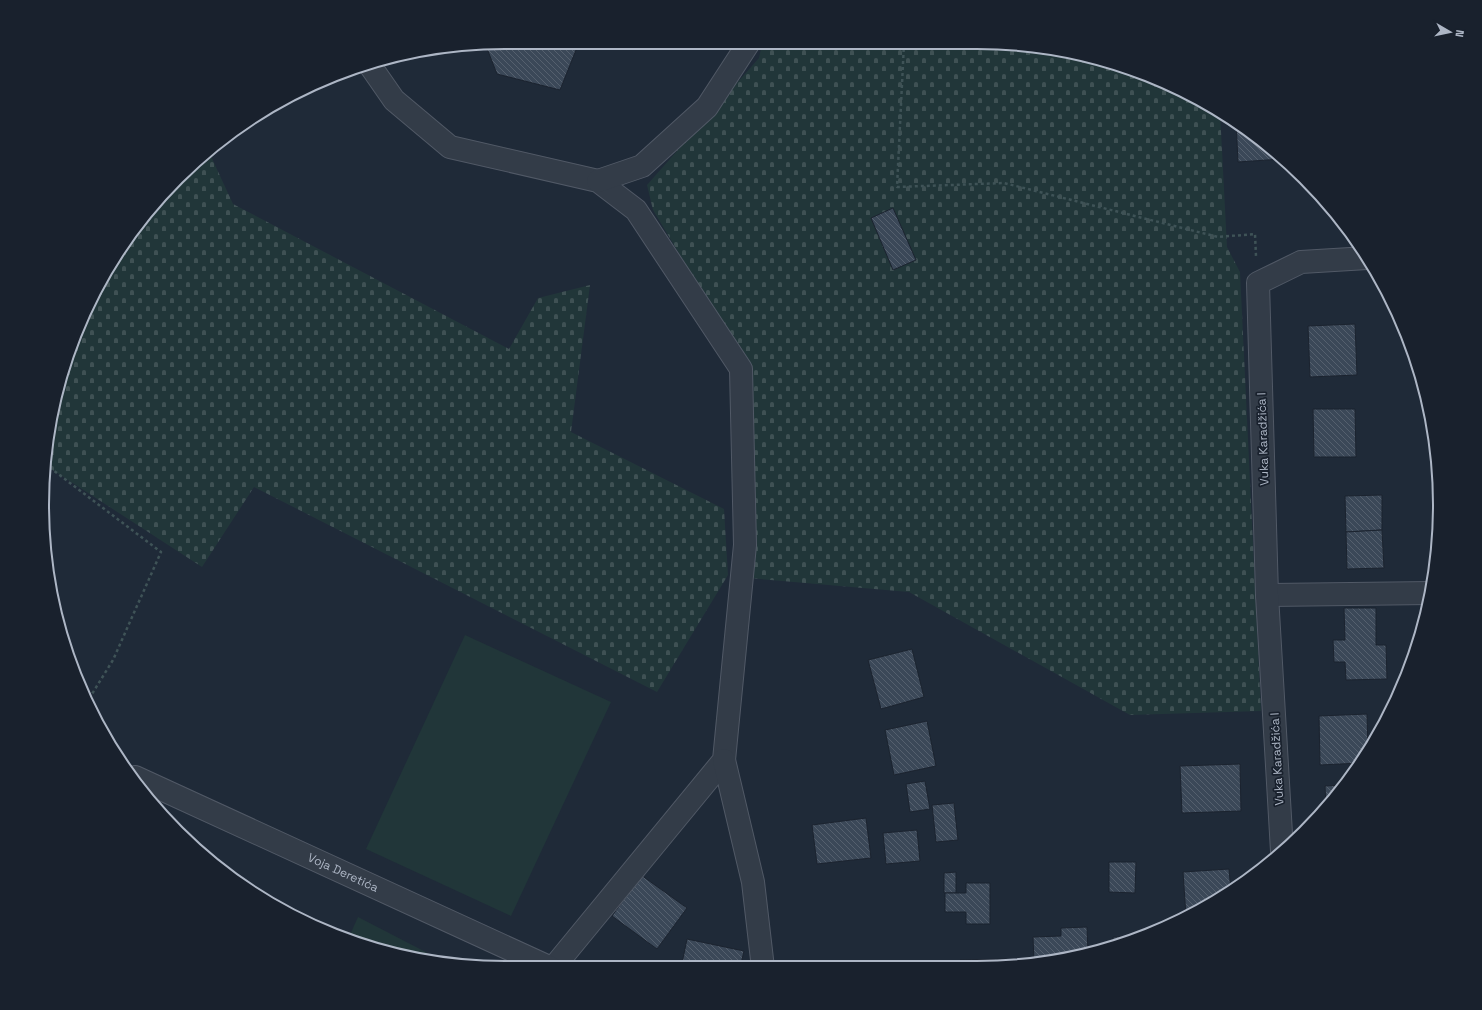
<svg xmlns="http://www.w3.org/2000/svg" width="1482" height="1010" viewBox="0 0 1482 1010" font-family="'Space Grotesk',sans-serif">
<defs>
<pattern id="cemetery-stones" width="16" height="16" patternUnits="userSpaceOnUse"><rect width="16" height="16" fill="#213639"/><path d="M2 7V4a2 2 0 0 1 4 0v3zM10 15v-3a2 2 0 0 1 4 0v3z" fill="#3f5154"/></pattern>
<pattern id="building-back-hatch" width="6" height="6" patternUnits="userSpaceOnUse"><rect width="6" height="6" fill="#3b4858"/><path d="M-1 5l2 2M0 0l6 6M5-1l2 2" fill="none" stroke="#55606e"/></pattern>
</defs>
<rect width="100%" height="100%" fill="#1f2a38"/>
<g fill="url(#cemetery-stones)">
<polygon points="977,42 1067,51 1182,90 1220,112 1227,247 1240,272 1261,711 1130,715 909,592 749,578 749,370 653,210 647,185 759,58 762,44"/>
<polygon points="209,152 233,204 509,349 538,298 590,285 571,432 724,509 728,575 657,692 254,487 202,567 45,465 58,385 77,328 123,249 178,177"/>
</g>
<g fill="#213639">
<polygon points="465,635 611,702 511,916 366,849"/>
<polygon points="358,917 445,962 415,959 349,937"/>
</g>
<g fill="url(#building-back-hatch)" stroke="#1b232f">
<polygon points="578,45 560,90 497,74 486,46"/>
<polygon points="1236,121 1282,159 1238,162"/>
<polygon points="893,208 916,260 893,270 871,218"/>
<polygon points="1355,324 1357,375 1310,377 1308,326"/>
<polygon points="1313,409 1355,409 1356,457 1314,457"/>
<polygon points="1432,494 1439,495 1440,505 1437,533 1432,533"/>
<polygon points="1382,495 1382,530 1346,532 1345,496"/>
<polygon points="1382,530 1384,568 1347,569 1346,532"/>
<polygon points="1432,533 1437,533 1434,569 1431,569"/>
<polygon points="1344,608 1376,608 1376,645 1386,645 1387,679 1346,680 1345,662 1334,662 1333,640 1345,640"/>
<polygon points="912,649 924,697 881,709 868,660"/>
<polygon points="1367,714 1368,750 1361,763 1320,765 1319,716"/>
<polygon points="927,721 936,766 894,775 885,730"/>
<polygon points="1240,764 1241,811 1182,813 1180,766"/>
<polygon points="925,781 930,809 910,812 906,784"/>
<polygon points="1343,785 1326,807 1325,786"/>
<polygon points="954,803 958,840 936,842 932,805"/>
<polygon points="866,818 871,858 817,864 812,825"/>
<polygon points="917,830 920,861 886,864 883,833"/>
<polygon points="1109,862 1136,862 1135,893 1109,892"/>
<polygon points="1229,869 1231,892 1186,916 1183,872"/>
<polygon points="956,872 956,893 944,893 944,873"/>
<polygon points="641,875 687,908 657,949 612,916"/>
<polygon points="966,883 990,883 990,924 966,924 966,912 945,912 945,893 966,893"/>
<polygon points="1087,927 1088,953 1068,959 1034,962 1033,937 1061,936 1061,928"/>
<polygon points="1145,936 1113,945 1113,937"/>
<polygon points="687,939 744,951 740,968 681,968"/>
<polygon points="1007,959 1007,965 977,968 960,968 960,960"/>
</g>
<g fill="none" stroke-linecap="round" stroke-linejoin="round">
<g stroke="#515966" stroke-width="24">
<g id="minor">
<polyline points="369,64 394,100 450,147 598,181 636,210 741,369 745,545 724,760 553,968"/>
<polyline points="598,181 642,166 707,107 748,44"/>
<polyline points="1267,595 1431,593"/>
<polyline points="724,760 753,882 763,968"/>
<path id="s1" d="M 135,777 L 551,968"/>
<polyline points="1282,851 1267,595 1258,283 1301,262 1367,258"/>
</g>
</g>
<g stroke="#3f5357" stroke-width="2.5" stroke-dasharray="3 3" stroke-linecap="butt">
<polyline points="904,43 897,187 1004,183 1218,237 1255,234 1256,256"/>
<polyline points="45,464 161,552 113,660 87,702"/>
</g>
<use href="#minor" stroke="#333c48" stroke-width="22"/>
</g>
<g text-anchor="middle" stroke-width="3.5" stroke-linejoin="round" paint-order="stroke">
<g font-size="12" fill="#adb6c5" stroke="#19212d">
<text transform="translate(1263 439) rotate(-92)" y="4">Vuka Karadžića I</text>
<text transform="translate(1277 759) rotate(-93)" y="4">Vuka Karadžića I</text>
<text dy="4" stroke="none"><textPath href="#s1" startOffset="229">Voja Deretića</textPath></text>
</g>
</g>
<path d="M0 0H1482V1010H0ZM505 49H977A456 456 0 0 1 1433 505V505A456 456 0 0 1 977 961H505A456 456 0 0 1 49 505V505A456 456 0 0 1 505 49Z" fill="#19212d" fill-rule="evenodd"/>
<path fill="none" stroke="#adb6c5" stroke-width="2" d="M505 49H977A456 456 0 0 1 1433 505V505A456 456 0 0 1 977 961H505A456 456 0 0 1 49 505V505A456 456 0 0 1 505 49Z"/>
<g transform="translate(1450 32) rotate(99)" stroke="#19212d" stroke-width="3" paint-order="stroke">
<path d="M0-3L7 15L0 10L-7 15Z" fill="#adb6c5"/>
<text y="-6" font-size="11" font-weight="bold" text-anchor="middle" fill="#adb6c5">N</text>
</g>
</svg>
